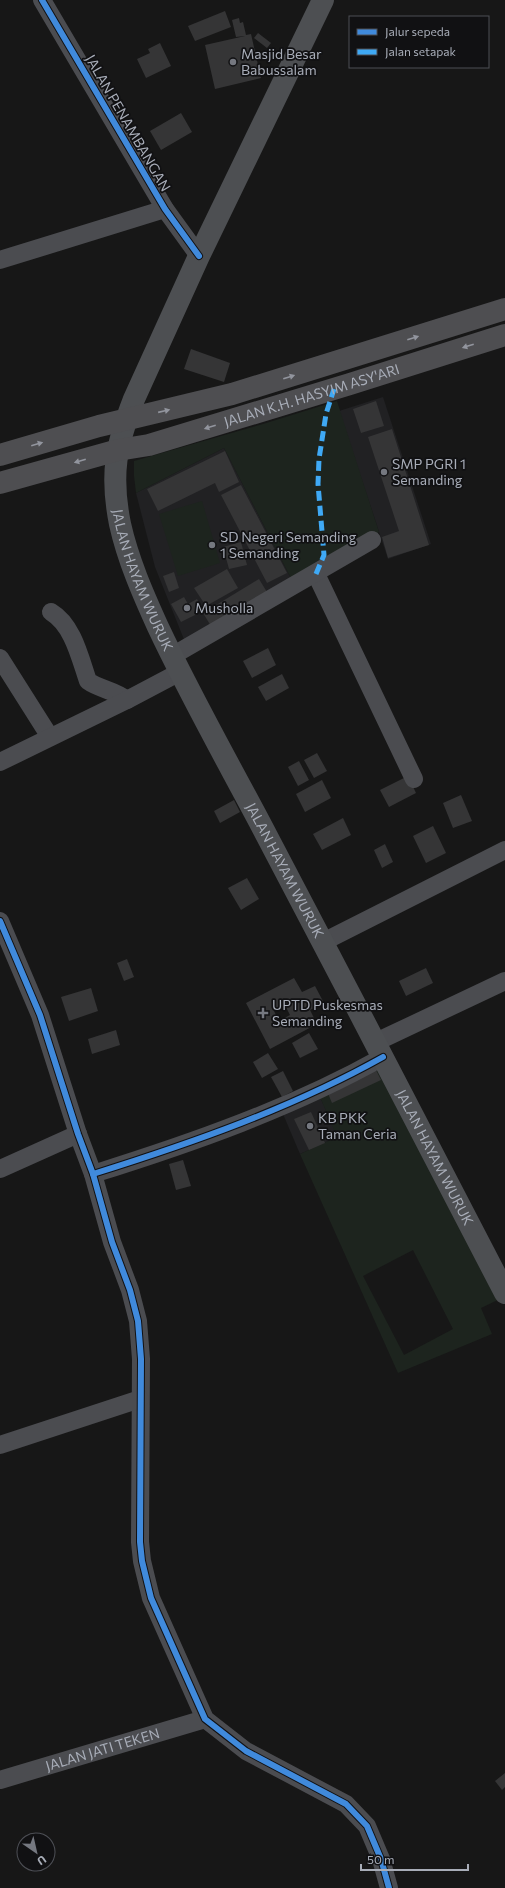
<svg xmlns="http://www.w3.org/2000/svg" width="505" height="1888" viewBox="0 0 505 1888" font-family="Commissioner,sans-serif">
<rect width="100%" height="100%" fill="#171717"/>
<g fill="#212123">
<polygon points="383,397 431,544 388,559 339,411"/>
<polygon points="224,448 294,584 187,647 155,567 136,493"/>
<polygon points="320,1097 338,1137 300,1154 283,1114"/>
</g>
<g fill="#1d241e" fill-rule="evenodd">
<polygon points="337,401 379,532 294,584 224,448 136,493 134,476 134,461 263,424"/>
<polygon points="202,501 220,563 178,576 159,514"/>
<path d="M 384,1067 L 502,1298 L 481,1308 L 492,1334 L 398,1373 L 300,1154 L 337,1137 L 320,1097 ZM 413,1250 L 453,1329 L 404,1355 L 363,1276 Z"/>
</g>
<g fill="#353536" fill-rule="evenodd">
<polygon points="225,11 231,27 195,41 188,26"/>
<polygon points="239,18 240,23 243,22 246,35 251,34 261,78 215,89 205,45 245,36 236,37 232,20"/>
<polygon points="258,33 271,43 267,48 254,38"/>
<polygon points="160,43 171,66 146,78 137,59 150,53 148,49"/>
<polygon points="181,113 192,132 161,150 150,131"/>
<polygon points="191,349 230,363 224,382 184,369"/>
<polygon points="376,401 384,426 361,433 353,409"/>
<polygon points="392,429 429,545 388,558 382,537 399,531 368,437"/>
<polygon points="225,451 239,482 219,492 215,483 158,511 147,489"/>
<polygon points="241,485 287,573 267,583 221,495"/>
<polygon points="241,542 247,565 229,569 223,547"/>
<polygon points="227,569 238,588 206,606 194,588"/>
<polygon points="174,572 179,588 169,592 163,576"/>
<polygon points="259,579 270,597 214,631 203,613"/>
<polygon points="184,597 188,604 197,599 203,611 181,622 171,604"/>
<polygon points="268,648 276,665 252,678 243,661"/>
<polygon points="282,674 289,688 266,701 258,687"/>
<polygon points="317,753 327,771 314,778 304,760"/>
<polygon points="299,761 309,780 298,786 288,767"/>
<polygon points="408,776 416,793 389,807 380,790"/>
<polygon points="322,780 331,798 305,812 296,794"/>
<polygon points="461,795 472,821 453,828 443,803"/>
<polygon points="234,800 240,812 220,823 214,811"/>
<polygon points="343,818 351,835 322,850 313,834"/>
<polygon points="433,826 446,853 426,863 413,836"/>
<polygon points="385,844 393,862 382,868 374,850"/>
<polygon points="247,878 259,899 241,910 228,888"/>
<polygon points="127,959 134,977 124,981 117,963"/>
<polygon points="426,968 433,983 406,996 399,981"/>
<path d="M 294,978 L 302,992 L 315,986 L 324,1003 L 310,1010 L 317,1024 L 270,1049 L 246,1003 ZM 285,1005 L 290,1015 L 279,1021 L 274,1011 Z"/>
<polygon points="91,988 98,1011 69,1021 61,997"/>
<polygon points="116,1030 120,1045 92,1054 88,1039"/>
<polygon points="309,1033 318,1049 300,1058 292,1043"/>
<polygon points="268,1053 278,1069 262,1078 253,1062"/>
<polygon points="375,1068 381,1080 332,1103 327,1091"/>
<polygon points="283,1071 293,1091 282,1097 271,1077"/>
<polygon points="311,1112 325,1143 309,1150 294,1119"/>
<polygon points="183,1160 191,1186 176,1190 169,1164"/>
<polygon points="505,1773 505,1787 502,1790 495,1781"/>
</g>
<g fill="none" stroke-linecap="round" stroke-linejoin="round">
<g stroke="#4b4c50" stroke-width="18">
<polyline points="42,0 165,209 199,256"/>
<polyline points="0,260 165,209"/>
<polyline points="316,574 414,779"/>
<path d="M 51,612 C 73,625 80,658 88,681 C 99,689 114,690 127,700"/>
<polyline points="172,656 372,540"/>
<polyline points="0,658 50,737"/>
<polyline points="0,762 127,700 180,672"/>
<polyline points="0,921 40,1015 78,1134 93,1174 112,1242 130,1290 138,1321 141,1359 140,1542 142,1561 151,1598 205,1719 246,1751 346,1804 367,1826 381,1859 389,1888"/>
<polyline points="323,942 505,850"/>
<polyline points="376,1042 505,981"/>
<polyline points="0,1169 78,1134"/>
<path d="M 93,1174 C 192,1143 292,1108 383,1057"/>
<polyline points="0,1445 140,1399"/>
<path id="s1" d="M 0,1780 L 205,1719"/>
</g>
<path stroke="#4d4f52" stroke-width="22" id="s2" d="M 323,0 L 199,256 L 134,399 C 116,445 110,474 120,524 C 128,560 143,594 158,627 C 189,693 225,757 259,821 C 342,978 423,1135 505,1293"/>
<g stroke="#4e4e51" stroke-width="22">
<polyline points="0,455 99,426 232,394 505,309"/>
<path id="s3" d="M 0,483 L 118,450 L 149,445 L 350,384 L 505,335"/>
</g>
<polyline stroke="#3fa9f5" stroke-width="5" stroke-dasharray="10 5" stroke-linecap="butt" points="316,574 324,555 318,484 319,459 326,414 334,389"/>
<g stroke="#111113" stroke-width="8">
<g id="cycleway">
<polyline points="42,0 165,209 199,256"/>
<polyline points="0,921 40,1015 78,1134 93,1174 112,1242 130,1290 138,1321 141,1359 140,1542 142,1561 151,1598 205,1719 246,1751 346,1804 367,1826 381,1859 389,1888"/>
<path d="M 93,1174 C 192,1143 292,1108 383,1057"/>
</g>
</g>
<use href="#cycleway" stroke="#408adc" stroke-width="6"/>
</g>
<defs><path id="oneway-solid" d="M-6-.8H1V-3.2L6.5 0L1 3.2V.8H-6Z"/></defs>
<g fill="#92959e">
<use href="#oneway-solid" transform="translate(413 338) rotate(-18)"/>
<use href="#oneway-solid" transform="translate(468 346) rotate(163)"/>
<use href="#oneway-solid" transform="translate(289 377) rotate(-17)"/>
<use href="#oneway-solid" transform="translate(164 411) rotate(-13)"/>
<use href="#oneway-solid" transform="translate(210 427) rotate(163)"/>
<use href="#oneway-solid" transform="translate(37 444) rotate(-16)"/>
<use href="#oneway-solid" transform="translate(80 461) rotate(164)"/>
</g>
<g fill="#757880" stroke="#111113" stroke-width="1.5">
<circle cx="233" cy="62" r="4"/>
<circle cx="384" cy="472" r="4"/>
<circle cx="212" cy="545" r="4"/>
<circle cx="187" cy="608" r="4"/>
<path d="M261 1007h4v4h4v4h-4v4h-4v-4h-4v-4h4z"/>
<circle cx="310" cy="1126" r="4"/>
</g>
<g text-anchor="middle" stroke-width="3.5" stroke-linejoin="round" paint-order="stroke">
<g font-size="14" fill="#a8adb8" stroke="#111113" text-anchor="start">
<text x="241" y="59">Masjid Besar<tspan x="241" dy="16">Babussalam</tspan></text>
<text x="392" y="469">SMP PGRI 1<tspan x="392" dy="16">Semanding</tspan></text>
<text x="220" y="542">SD Negeri Semanding<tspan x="220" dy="16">1 Semanding</tspan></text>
<text x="195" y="613">Musholla</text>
<text x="272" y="1010">UPTD Puskesmas<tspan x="272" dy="16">Semanding</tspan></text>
<text x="318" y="1123">KB PKK<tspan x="318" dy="16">Taman Ceria</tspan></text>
</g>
<g font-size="14" fill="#a8adb8" stroke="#111113">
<text transform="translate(128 123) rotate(60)" y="5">JALAN PENAMBANGAN</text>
<text dy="5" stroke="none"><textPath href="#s3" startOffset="324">JALAN K.H. HASYIM ASY'ARI</textPath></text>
<text dy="5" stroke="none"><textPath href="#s2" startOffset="630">JALAN HAYAM WURUK</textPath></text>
<text dy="5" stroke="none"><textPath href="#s2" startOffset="954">JALAN HAYAM WURUK</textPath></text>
<text dy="5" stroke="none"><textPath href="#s2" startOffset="1278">JALAN HAYAM WURUK</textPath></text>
<text dy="5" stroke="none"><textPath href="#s1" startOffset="107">JALAN JATI TEKEN</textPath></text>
</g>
</g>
<rect x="349" y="16" width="140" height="52" fill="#111113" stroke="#4d4f55"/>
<rect x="357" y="29" width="20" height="6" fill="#408adc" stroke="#4d4f55"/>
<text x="385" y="36" font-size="12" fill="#a8adb8">Jalur sepeda</text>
<rect x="357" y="49" width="20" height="6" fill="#3fa9f5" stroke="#4d4f55"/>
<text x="385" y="56" font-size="12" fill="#a8adb8">Jalan setapak</text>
<g transform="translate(36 1852) rotate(146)"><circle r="19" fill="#111113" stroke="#4d4f55"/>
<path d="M0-3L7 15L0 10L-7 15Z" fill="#757880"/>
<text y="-6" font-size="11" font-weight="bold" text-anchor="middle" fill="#a8adb8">U</text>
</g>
<path d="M361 1864v6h107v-6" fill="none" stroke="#a8adb8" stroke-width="2"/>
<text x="367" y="1864" font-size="12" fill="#a8adb8" stroke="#111113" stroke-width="3" paint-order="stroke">50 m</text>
</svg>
